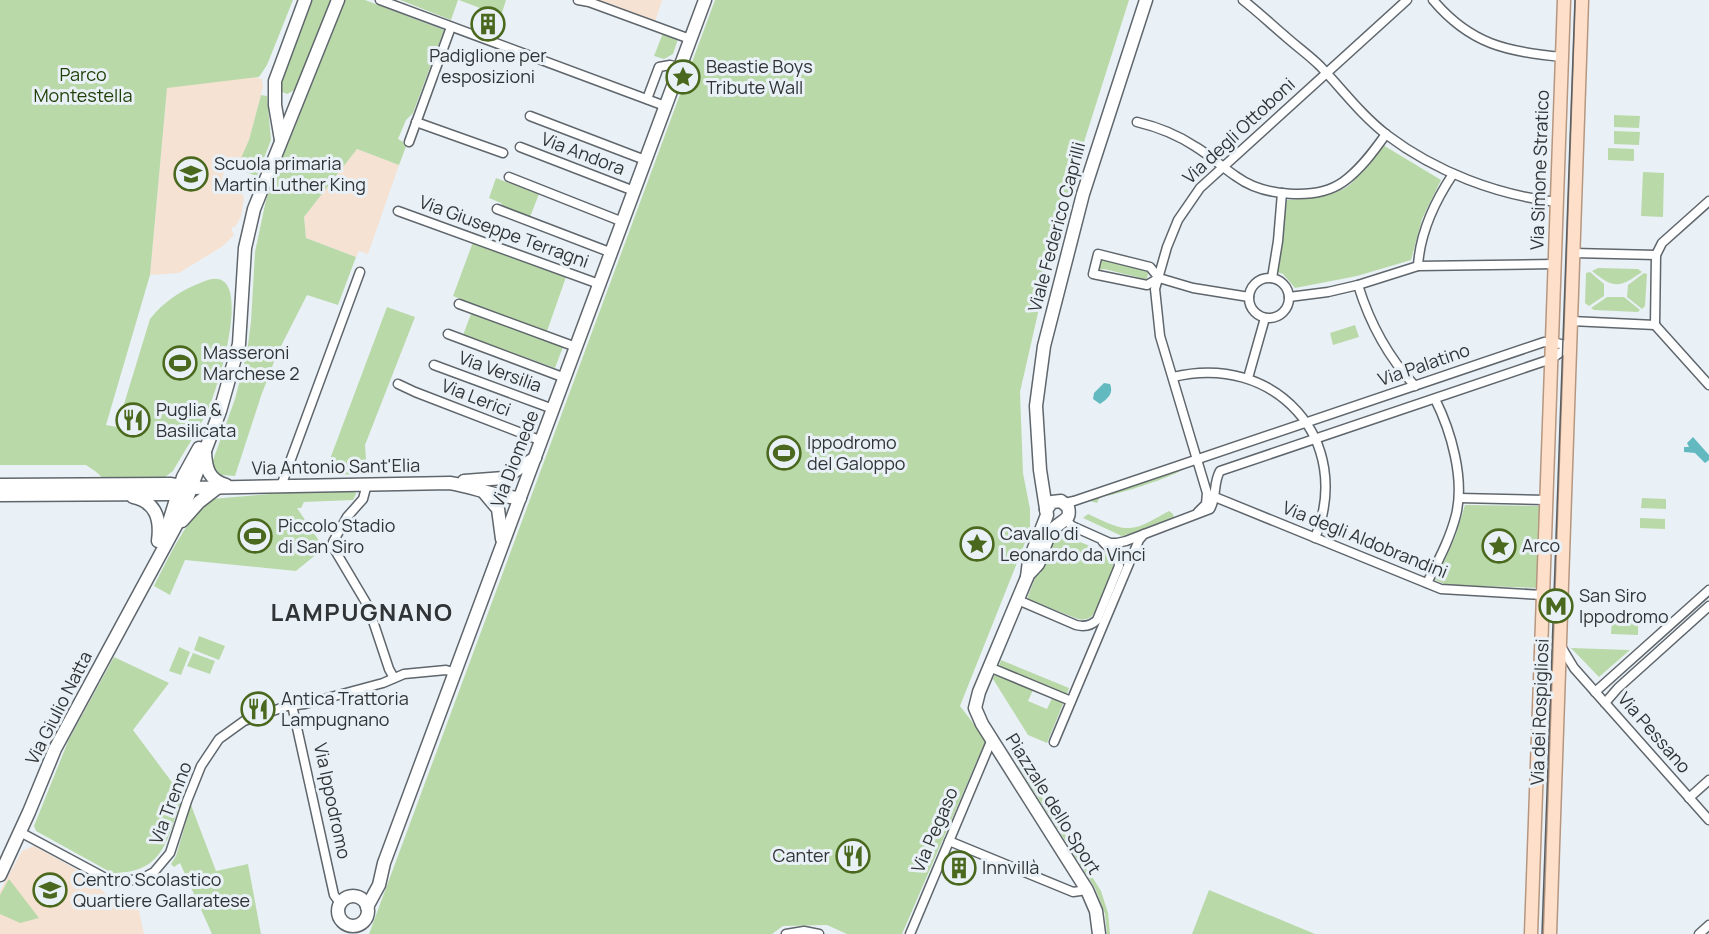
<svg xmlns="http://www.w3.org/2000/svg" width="1709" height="934" viewBox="0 0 1709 934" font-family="Manrope,sans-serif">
<rect width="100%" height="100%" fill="#e9f1f7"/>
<g fill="#f6e2d2">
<polygon points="595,0 662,0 655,22"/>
<polygon points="255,77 262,79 263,87 249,140 240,161 235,159 232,167 227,165 222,178 233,184 237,184 244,198 241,217 235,227 231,228 234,235 223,246 179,273 150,275 167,87"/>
<polygon points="357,149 399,165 368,254 359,251 356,257 306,238 304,217"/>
<polygon points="34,846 83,873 109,897 120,900 136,897 144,934 0,934 0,891 22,851"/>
</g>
<g fill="#bad9a9">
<path d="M 0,0 L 293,0 L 267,65 L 259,77 L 167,88 L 150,275 L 106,425 L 117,427 L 150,319 C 164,301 183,289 205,281 C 259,260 216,394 207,412 C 197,432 184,452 173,471 L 165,477 L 104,479 L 95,471 L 86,465 L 0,465 Z"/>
<polygon points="309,0 331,0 297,89 287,94 280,91 278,82"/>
<polygon points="344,0 365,0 444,30 413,113 406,120 398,139 407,144 399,165 357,149 304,217 306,238 356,257 338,305 307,295 277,354 261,396 235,476 221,475 214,471 212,463 235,399 247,352 251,322 255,252 266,200"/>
<polygon points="400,0 458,0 451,20"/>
<polygon points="459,0 506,0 501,16"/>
<polygon points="715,0 1129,0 1059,221 1020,392 1023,473 1030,509 1030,530 960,706 986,740 902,934 847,934 827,925 783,926 772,934 369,934"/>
<polygon points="663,33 678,39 673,54 664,59 654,56"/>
<polygon points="261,95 267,96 271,140 257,176 232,167 235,159 240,160 249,140"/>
<polygon points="1614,115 1640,116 1639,128 1614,127"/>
<polygon points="1614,131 1640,132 1639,145 1614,144"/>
<path d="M 1383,145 L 1441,180 L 1422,219 L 1411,260 L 1357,276 L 1295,288 L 1283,274 L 1277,272 L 1287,200 C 1306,199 1332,197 1348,186 C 1358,179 1374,155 1383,145 Z"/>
<polygon points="1608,148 1634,149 1634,161 1608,160"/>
<polygon points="1643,172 1664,173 1663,217 1641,216"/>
<polygon points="496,178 539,194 530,217 504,208 501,203 489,198"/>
<polygon points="473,242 566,277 546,334 463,303 463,300 453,296"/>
<polygon points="1101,256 1149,270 1146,282 1139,281 1137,277 1104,269 1098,270"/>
<path d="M 1598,268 L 1638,269 L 1642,272 C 1619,288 1614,289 1592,271 Z"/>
<polygon points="1590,272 1604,284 1604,296 1589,306 1585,303 1586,273"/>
<polygon points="1644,273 1647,274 1645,306 1642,309 1627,297 1628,285"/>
<polygon points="1607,297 1624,297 1640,310 1638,312 1594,310 1591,308"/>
<polygon points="387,307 415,317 365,445 367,474 324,475"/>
<polygon points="471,314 563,347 555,368 463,335"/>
<polygon points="1355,325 1359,337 1333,345 1330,333"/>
<path d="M 1187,467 C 1177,476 1114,496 1100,497 L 1097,503 L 1090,501 L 1090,500 Z"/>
<path d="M 355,491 L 356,494 L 353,500 L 304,502 L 301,508 L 297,508 L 324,548 L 296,571 L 185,560 L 170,595 L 154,586 C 168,559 187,517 211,499 L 294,492 Z"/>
<polygon points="1642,498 1666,499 1666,509 1641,508"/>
<polygon points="1465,505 1542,506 1540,588 1447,585 1435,580 1455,537"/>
<path d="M 1169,511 L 1173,514 L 1174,518 L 1128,536 L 1126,534 L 1124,537 L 1083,518 L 1088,514 C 1100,519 1116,529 1129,528 C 1142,528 1157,517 1169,511 Z"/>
<polygon points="1640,518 1665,519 1665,529 1640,528"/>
<path d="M 1063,527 L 1068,528 L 1065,534 L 1060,532 L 1058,533 L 1107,553 C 1111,557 1113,560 1113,566 C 1113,575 1098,610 1092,616 C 1087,620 1083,620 1078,619 L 1027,599 L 1037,573 L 1040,574 L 1048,556 L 1045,555 L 1053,535 Z"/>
<polygon points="1612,618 1638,619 1638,635 1611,634"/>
<polygon points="199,636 225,646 219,660 194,650"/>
<polygon points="179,647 190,652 181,675 169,671"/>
<polygon points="1571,648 1630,650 1599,677"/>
<polygon points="193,653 215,661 210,674 187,666"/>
<path d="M 114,657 L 169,683 L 133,730 L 183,797 C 166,837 167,873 112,873 L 36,831 L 34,826 L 69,739 Z"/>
<polygon points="1001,660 1069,688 1067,694 999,666"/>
<polygon points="995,674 1033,690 1028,701 1047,709 1052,698 1062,702 1063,704 1047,743 1028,735 993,679"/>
<polygon points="1021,764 1101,891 1108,913 1110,934 1107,934 1105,914 1095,888 1018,766"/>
<polygon points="191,805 216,871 248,864 261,934 212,934 180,863 174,867 171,864 176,856"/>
<polygon points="9,879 39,918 20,923 0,914 0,895"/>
<polygon points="1209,890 1315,934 1192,934"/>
</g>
<g fill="#62bac0">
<path d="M 1104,383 L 1110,384 C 1114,394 1107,399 1100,404 L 1093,399 L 1094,393 Z"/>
<polygon points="1693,437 1709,455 1709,460 1705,463 1695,453 1684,452 1684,447 1689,447 1687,443"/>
</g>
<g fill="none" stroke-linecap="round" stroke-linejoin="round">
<g stroke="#5f666c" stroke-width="11">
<g id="street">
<polyline points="380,0 665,106"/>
<polyline points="578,0 589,2 690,39"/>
<path d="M 1243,0 C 1257,11 1271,24 1285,36 C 1296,46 1309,55 1320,66 C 1342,89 1361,115 1387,135 C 1436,172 1497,195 1557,202"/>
<path d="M 1433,0 C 1470,44 1507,52 1562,57"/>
<polyline points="647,99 659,67 670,65 679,67"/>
<polyline points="530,116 645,160"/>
<polyline points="416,122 503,153"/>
<path d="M 1137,122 C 1158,127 1178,135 1196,147 C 1211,156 1223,168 1237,177 C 1263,196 1316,201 1343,182 C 1360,170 1374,151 1386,134"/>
<polyline points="409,142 451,27"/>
<polyline points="520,147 634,191"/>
<polyline points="509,177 623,222"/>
<polyline points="497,209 612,253"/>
<polyline points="398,211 599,284"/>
<polyline points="1574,253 1656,255"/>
<path d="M 1418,266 C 1420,232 1435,201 1453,174"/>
<polyline points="1159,278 1147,285 1093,274 1098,254 1150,267 1159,278 1193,288 1249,297"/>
<polyline points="1272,278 1278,241 1282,193"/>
<circle cx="1269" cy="298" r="20"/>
<path d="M 1358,285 C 1370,324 1387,356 1415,386"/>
<polyline points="1289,297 1328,292 1358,285 1418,266 1555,264"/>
<polyline points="459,304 576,347"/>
<polyline points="1571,321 1655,325"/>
<polyline points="1655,325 1656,255 1662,243 1709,201"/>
<polyline points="1655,325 1709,385"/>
<polyline points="448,334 565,378"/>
<polyline points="434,365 553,409"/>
<path d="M 1173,377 C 1275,352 1355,440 1315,538"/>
<polyline points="1248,378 1265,318"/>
<polyline points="398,384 415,392 542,441"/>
<polyline points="367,484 363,499 347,517 333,542 333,547 368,606 389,669 394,678"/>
<polyline points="281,486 360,272"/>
<polyline points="1210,495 1441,589 1543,595"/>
<polyline points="1459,498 1546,500"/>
<polyline points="1064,503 1074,501 1544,342 1552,342 1570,346"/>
<polyline points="1198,512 1206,504 1207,493 1160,336 1155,289 1167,247 1178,220 1200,188 1407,0"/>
<path d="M 1066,520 L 1072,526 L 1110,543 L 1117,543 L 1126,541 L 1210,509 C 1217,497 1213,483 1220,471 L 1551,359 L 1570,346"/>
<path d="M 1427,583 C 1438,561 1450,539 1456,515 C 1465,479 1451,431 1435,399"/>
<path d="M 1018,600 L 1076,625 C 1084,627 1091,626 1097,620 L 1119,566 L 1118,557 L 1103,542"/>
<polyline points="1562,648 1574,668 1709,820"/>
<polyline points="989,667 1071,701"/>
<polyline points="1595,692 1709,590"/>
<polyline points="1605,703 1618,688 1709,606"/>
<polyline points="292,705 334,895 340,903"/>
<polyline points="1054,742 1133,554 1139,540 1144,534"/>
<polyline points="1689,798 1709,780"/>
<polyline points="20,832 113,882 141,879 154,872 170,853 187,801 201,766 219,739 244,721 287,706 305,704 383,683 404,674 446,670 456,673"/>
<polyline points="949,841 1073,892 1087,890"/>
<polyline points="786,934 804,931 819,934"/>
<polyline points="910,934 992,739"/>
<polyline points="1699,934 1709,925"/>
</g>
</g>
<g stroke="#5f666c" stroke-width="15">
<g id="secondary">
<polyline points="281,140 275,105 275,81 305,0"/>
<path d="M 205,453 C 206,469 209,480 226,485"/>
<polyline points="464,481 504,478 535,458"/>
<polyline points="0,485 170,484 187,487"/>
<polyline points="482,490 498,509 502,539"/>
<path d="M 0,495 L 168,494 L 191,488 L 450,483 C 474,487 496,497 520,498"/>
<path d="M 133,497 C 156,502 161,519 158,541"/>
<path d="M 1046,510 L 1052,502 L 1061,501 L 1068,507 C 1071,519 1065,519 1058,525 C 1046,533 1044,552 1038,564 C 1035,568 1031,571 1028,575 L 979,692 L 975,708 L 982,724 L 1087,890 L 1096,911 L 1099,934"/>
<polyline points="182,521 199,502 217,488"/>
<polyline points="164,538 183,477 199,448"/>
<polyline points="1027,577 1029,561 1047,515 1040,470 1036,406 1044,346 1083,194 1146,0"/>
<polyline points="0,875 29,812 55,749 179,520 220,411 239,344 245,248 254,209 338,0"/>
<circle cx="353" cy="911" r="15"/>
<polyline points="367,907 379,885 384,863 705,0"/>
</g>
</g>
<g stroke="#b6967f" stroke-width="15">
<g id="primary">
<polyline points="1531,934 1564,0"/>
<polyline points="1550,934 1582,0"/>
</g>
</g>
<use href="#street" stroke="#fff" stroke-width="8"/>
<use href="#secondary" stroke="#fff" stroke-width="12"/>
<use href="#primary" stroke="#fee0ca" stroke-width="12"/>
<polyline stroke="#5b5f62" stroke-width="1.5" points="1542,934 1575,0"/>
</g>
<defs>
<g id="building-ring" transform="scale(1.725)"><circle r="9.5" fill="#e9f1f7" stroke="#4b691e" stroke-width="1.5"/><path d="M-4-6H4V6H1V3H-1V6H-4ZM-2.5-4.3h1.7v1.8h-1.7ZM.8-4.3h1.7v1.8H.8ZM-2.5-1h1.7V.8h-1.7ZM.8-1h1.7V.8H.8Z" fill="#4b691e"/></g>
<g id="sight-ring" transform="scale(1.725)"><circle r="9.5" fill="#e9f1f7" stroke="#4b691e" stroke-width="1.5"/><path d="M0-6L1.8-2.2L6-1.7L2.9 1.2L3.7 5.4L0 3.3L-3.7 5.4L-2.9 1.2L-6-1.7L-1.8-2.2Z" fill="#4b691e"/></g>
<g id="school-ring" transform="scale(1.725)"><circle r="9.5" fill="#e9f1f7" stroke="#4b691e" stroke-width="1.5"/><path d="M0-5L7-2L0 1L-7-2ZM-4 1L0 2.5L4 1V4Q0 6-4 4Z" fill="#4b691e"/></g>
<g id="stadium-ring" transform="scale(1.725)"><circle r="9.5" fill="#e9f1f7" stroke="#4b691e" stroke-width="1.5"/><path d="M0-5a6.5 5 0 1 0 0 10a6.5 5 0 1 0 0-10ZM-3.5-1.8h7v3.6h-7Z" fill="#4b691e"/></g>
<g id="restaurant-ring" transform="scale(1.725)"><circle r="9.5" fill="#e9f1f7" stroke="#4b691e" stroke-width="1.5"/><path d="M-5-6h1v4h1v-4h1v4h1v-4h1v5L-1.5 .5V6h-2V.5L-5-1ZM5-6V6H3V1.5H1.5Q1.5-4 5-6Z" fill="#4b691e"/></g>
<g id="metro-ring" transform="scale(1.725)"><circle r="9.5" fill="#e9f1f7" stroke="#4b691e" stroke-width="1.5"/><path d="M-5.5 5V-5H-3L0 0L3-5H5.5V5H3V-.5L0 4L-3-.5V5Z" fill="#4b691e"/></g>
</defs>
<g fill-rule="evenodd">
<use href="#building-ring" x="488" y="24"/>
<use href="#sight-ring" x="683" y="77"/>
<use href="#school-ring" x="191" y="174"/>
<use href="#stadium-ring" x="180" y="363"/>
<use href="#restaurant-ring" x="133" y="420"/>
<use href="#stadium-ring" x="784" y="453"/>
<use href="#stadium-ring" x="255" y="536"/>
<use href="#sight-ring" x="977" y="544"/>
<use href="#sight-ring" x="1499" y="546"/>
<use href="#metro-ring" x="1556" y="606"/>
<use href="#restaurant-ring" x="258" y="709"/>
<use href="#restaurant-ring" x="853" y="856"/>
<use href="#building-ring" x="959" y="868"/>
<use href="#school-ring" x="50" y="890"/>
</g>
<g text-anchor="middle" stroke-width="6" stroke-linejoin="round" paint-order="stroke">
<g font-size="18" fill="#313436" stroke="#e9f1f7" text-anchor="start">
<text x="488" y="62" text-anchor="middle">Padiglione per<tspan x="488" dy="21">esposizioni</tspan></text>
<text x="706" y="73">Beastie Boys<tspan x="706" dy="21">Tribute Wall</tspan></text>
<text x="214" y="170">Scuola primaria<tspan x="214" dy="21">Martin Luther King</tspan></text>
<text x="203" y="359">Masseroni<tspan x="203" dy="21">Marchese 2</tspan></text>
<text x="156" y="416">Puglia &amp;<tspan x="156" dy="21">Basilicata</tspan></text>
<text x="807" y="449">Ippodromo<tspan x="807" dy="21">del Galoppo</tspan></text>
<text x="278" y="532">Piccolo Stadio<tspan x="278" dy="21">di San Siro</tspan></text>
<text x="1000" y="540">Cavallo di<tspan x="1000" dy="21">Leonardo da Vinci</tspan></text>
<text x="1522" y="552">Arco</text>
<text x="1579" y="602">San Siro<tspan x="1579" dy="21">Ippodromo</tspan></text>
<text x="281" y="705">Antica Trattoria<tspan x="281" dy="21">Lampugnano</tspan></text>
<text x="830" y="862" text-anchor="end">Canter</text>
<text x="982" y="874">Innvillà</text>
<text x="73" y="886">Centro Scolastico<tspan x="73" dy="21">Quartiere Gallaratese</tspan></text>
</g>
<g font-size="18" fill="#1f3f04" stroke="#e9f1f7">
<text x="83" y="81">Parco<tspan x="83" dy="21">Montestella</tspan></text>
</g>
<g font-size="18" fill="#313436" stroke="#e9f1f7">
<text transform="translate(1239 131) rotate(-43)" y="6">Via degli Ottoboni</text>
<text transform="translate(583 154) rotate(21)" y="6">Via Andora</text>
<text transform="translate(1540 170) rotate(-88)" y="6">Via Simone Stratico</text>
<text transform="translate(1057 227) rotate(-75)" y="6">Viale Federico Caprilli</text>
<text transform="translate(504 232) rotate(20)" y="6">Via Giuseppe Terragni</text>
<text transform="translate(1424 365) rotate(-19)" y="6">Via Palatino</text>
<text transform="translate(500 372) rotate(20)" y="6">Via Versilia</text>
<text transform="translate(476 398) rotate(21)" y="6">Via Lerici</text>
<text transform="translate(515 459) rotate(-69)" y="6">Via Diomede</text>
<text transform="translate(336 467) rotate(-1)" y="6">Via Antonio Sant'Elia</text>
<text transform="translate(1365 540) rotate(22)" y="6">Via degli Aldobrandini</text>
<text transform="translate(59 708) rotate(-63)" y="6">Via Giulio Natta</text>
<text transform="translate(1540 712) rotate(-88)" y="6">Via dei Rospigliosi</text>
<text transform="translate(1654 733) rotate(49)" y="6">Via Pessano</text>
<text transform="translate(332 801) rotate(78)" y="6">Via Ippodromo</text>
<text transform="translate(171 803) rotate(-69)" y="6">Via Trenno</text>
<text transform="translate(1053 804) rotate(58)" y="6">Piazzale dello Sport</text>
<text transform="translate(935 830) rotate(-67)" y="6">Via Pegaso</text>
</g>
<g font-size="24" font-weight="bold" letter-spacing="1.5" fill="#313436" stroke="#e9f1f7">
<text x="362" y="621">LAMPUGNANO</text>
</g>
</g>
</svg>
